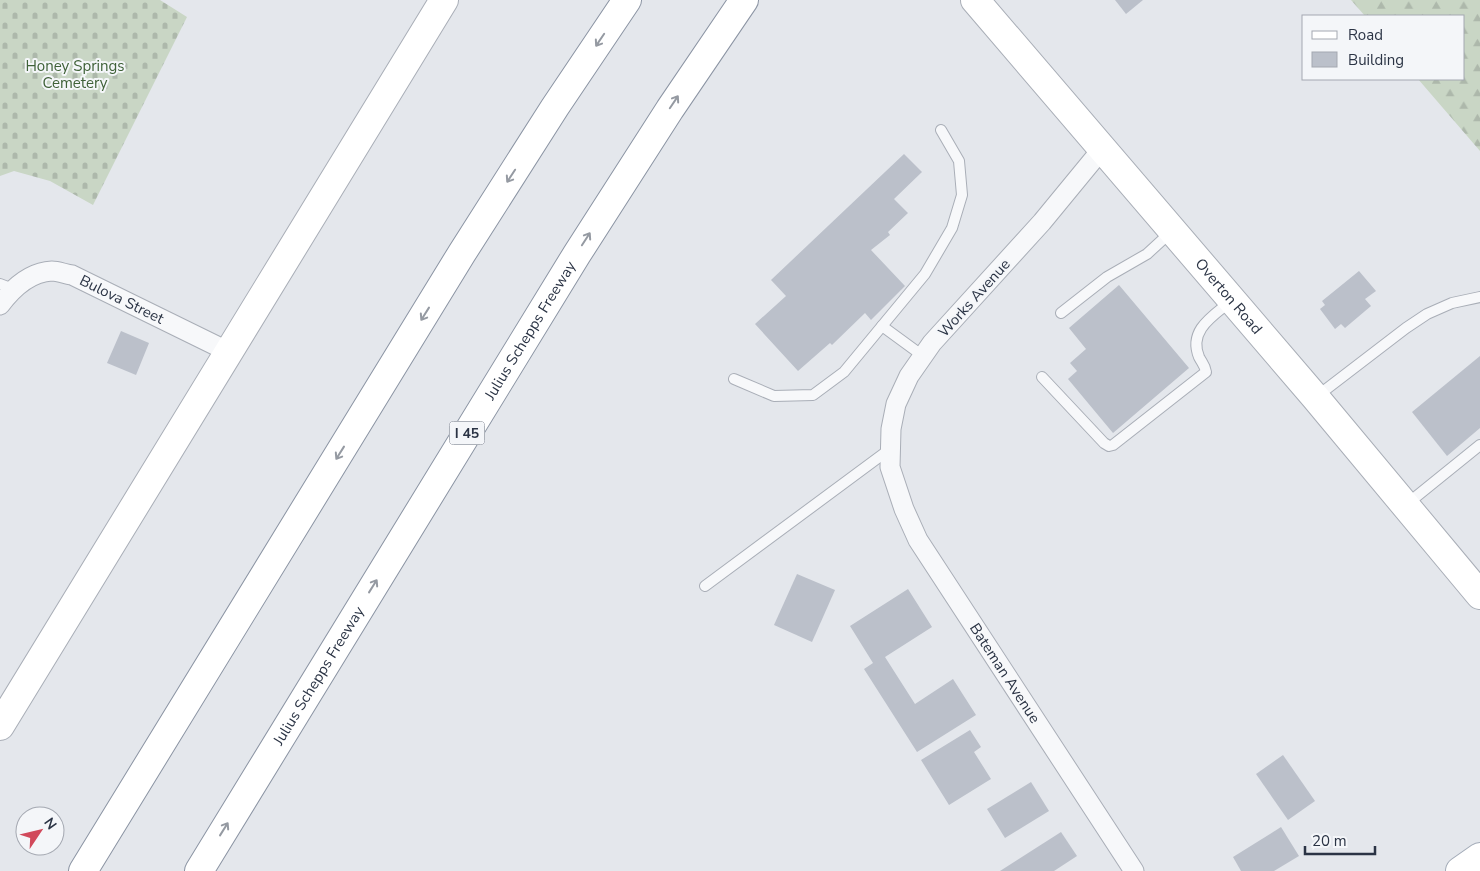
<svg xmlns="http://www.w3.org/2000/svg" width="1480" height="871" viewBox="0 0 1480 871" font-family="'Nunito Sans',sans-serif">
<defs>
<pattern id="forest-firs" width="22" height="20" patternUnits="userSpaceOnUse" patternTransform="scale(1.25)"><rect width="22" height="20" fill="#c9d6c5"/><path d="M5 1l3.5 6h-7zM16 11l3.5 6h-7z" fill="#adb8ab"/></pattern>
<pattern id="cemetery-stones" width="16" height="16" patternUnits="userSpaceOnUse" patternTransform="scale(1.25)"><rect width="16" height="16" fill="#c9d6c5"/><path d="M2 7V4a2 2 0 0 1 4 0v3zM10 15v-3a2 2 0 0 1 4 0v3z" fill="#adb8ab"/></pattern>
</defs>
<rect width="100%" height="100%" fill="#e4e7ec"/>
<polygon fill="url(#forest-firs)" points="1351,0 1480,0 1480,151 1418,79 1464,79 1464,16 1365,16"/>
<polygon fill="url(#cemetery-stones)" points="0,0 160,0 187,17 93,205 50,181 14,171 0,176"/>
<g fill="#bbc0ca">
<polygon points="1115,0 1143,0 1126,14"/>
<polygon points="904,154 922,172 894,199 908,213 888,232 890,235 871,250 905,286 871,320 865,313 832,345 830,343 798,371 755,324 786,296 771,280"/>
<polygon points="1359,271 1376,291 1365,299 1371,306 1345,328 1341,324 1335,329 1320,309 1325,305 1322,301"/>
<polygon points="1119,285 1189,368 1113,433 1068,379 1077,371 1070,363 1086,349 1069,328"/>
<polygon points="121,331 149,343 136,375 107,363"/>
<polygon points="1480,356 1480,428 1447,456 1412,412"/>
<polygon points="797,574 835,590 812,642 774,625"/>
<polygon points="908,589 932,627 885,657 915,704 953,679 976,715 917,752 864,669 873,663 850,626"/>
<polygon points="970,730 981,747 974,752 991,779 949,805 921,760"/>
<polygon points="1283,755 1315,801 1288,820 1256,774"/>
<polygon points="1031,782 1049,811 1005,838 987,809"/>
<polygon points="1281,827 1299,856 1274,871 1241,871 1233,857"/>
<polygon points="1061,832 1077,856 1054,871 1000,871"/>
</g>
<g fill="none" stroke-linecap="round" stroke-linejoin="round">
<g stroke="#a9aeb7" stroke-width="12">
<g id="lane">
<polyline points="0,284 13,289"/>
<polyline points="1061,313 1107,277 1147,254 1172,231"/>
<polyline points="882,326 923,356"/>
<path d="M 1042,377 L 1104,443 L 1109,446 L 1113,445 L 1206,372 C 1205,365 1202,363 1199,357 C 1188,330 1213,316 1231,301"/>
<polyline points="734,379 774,396 813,395 844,372 925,274 952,228 962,195 959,161 941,130"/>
<polyline points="1316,397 1406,328 1427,314 1452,303 1480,297"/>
<polyline points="1407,504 1480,445"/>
<polyline points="705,586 890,449"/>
</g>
</g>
<g stroke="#a9aeb7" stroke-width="21">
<g id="street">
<path id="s1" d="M 1102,149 L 1042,222 L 932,343 L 909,376 L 896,404 L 891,429 L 890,467 L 904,509 L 918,540 L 1134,871"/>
<path id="s2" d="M 0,305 C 12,289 30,272 52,271 C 58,271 65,274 72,275 L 229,352"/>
</g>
</g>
<g stroke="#a9aeb7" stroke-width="30">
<g id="secondary">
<path id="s3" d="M 975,0 L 1315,397 L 1480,595"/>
<polyline points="0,726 444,0"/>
</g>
</g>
<g stroke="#a3abb8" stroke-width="30">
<polyline id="primary" points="1460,871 1480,857"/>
</g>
<g stroke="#8b94a3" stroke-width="30">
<g id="highway">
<polyline points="83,871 462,253 555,107 627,0"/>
<path id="s4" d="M 199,871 L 577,254 L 670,109 L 744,0"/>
</g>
</g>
<use href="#lane" stroke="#f7f8fa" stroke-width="10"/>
<use href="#street" stroke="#f7f8fa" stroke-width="19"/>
<use href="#secondary" stroke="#fff" stroke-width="28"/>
<use href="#primary" stroke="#fff" stroke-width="28"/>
<use href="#highway" stroke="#fff" stroke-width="28"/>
</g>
<defs><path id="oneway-shaft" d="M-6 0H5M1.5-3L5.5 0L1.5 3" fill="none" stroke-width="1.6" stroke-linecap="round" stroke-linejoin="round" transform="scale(1.25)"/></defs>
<g stroke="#959aa2">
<use href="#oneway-shaft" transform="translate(600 40) rotate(124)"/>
<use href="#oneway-shaft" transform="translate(674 102) rotate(-56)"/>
<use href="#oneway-shaft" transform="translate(511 176) rotate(123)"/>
<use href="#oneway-shaft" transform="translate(586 239) rotate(-57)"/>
<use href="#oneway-shaft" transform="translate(425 314) rotate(122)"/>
<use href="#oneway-shaft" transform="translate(340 453) rotate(122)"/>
<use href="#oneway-shaft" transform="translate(373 586) rotate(-58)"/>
<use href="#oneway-shaft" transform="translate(224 829) rotate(-58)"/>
</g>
<g text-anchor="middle" stroke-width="4" stroke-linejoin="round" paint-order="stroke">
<rect fill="#f4f6f9" stroke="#676e7b" stroke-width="1" x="449.5" y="421.5" width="35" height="23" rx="4"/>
<g font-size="14" font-weight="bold" fill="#2b3445">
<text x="467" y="438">I 45</text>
</g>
<g font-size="15" fill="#3f6138" stroke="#f4f6f9">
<text x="75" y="71">Honey Springs<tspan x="75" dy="17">Cemetery</tspan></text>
</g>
<g font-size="15" fill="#2b3445" stroke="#f4f6f9">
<text dy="5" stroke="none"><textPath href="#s3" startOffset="390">Overton Road</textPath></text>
<text transform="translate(974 298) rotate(-48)" y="5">Works Avenue</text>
<text dy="5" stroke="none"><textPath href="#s2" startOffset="140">Bulova Street</textPath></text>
<text dy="5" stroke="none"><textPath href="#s4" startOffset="634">Julius Schepps Freeway</textPath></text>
<text dy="5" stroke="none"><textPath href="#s1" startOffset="630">Bateman Avenue</textPath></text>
<text dy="5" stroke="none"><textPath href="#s4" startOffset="229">Julius Schepps Freeway</textPath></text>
</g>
</g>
<rect x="1302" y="15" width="162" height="65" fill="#f4f6f9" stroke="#a4a8b1"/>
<rect x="1312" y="31" width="25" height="8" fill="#ffffff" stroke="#a4a8b1"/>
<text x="1348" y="40" font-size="15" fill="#2b3445">Road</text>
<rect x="1312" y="52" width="25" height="15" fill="#bbc0ca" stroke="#a4a8b1"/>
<text x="1348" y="65" font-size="15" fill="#2b3445">Building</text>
<g transform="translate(40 831) rotate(55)"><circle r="24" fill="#f4f6f9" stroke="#a4a8b1"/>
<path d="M0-4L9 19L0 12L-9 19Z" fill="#d1495b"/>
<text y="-8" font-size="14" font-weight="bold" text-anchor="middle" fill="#2b3445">N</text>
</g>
<path d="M1305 846v8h70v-8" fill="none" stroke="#2b3445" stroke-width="2.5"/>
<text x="1312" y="846" font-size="15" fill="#2b3445" stroke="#f4f6f9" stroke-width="4" paint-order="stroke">20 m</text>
</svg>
